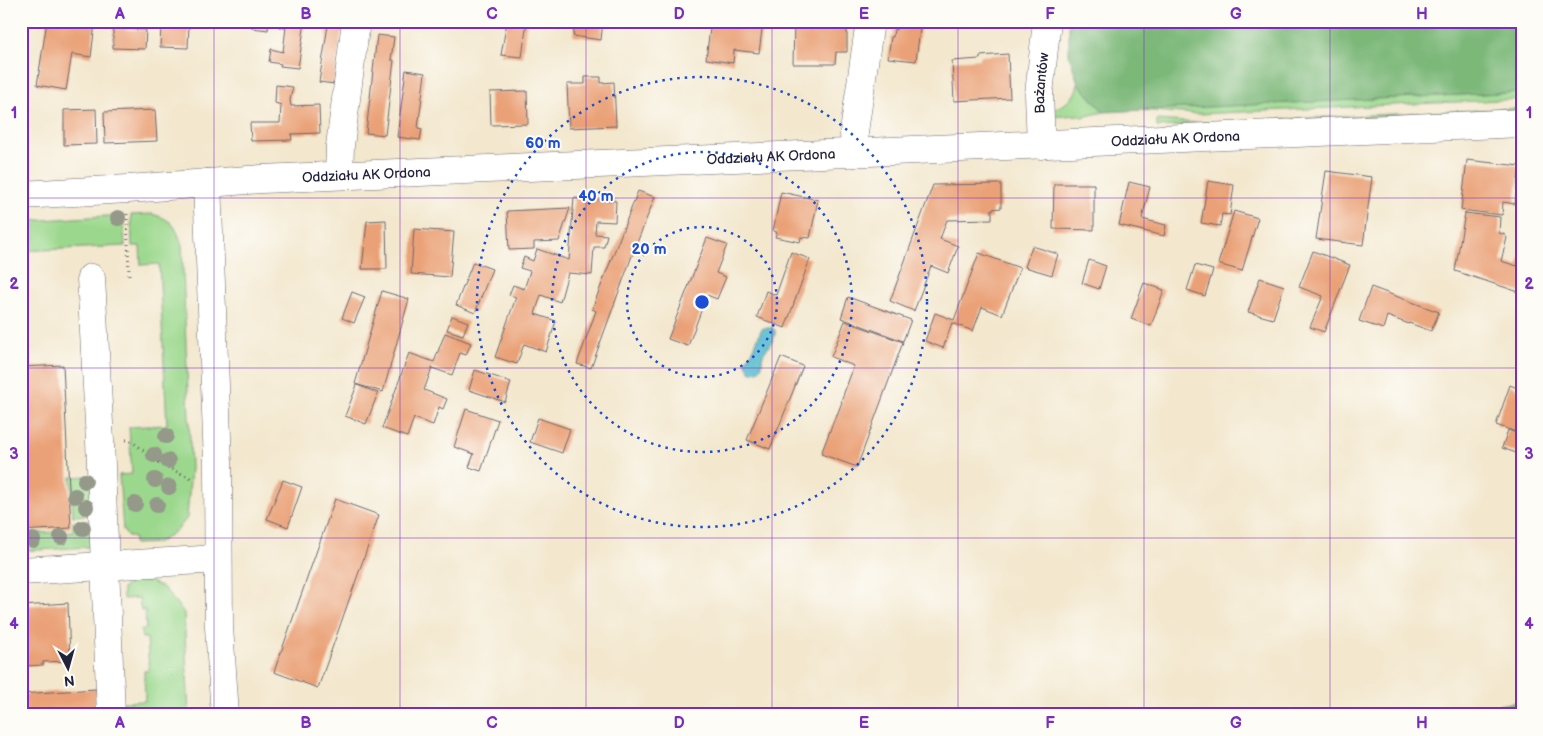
<svg xmlns="http://www.w3.org/2000/svg" width="1543" height="736" viewBox="0 0 1543 736" font-family="'Balsamiq Sans',sans-serif">
<rect width="100%" height="100%" fill="#fdfcf7"/>
<filter id="ink" filterUnits="userSpaceOnUse"><feTurbulence type="fractalNoise" baseFrequency=".02" numOctaves="2"/><feDisplacementMap in="SourceGraphic" scale="10" xChannelSelector="R" yChannelSelector="G"/><feConvolveMatrix kernelMatrix="1 2 1 2 8 2 1 2 1" color-interpolation-filters="sRGB"/></filter>
<filter id="wash" filterUnits="userSpaceOnUse"><feTurbulence type="fractalNoise" baseFrequency=".0096" numOctaves="4" result="noise"/><feDisplacementMap in="SourceGraphic" scale="20" xChannelSelector="R" yChannelSelector="G"/><feGaussianBlur stdDeviation="1.12" result="paint"/><feColorMatrix in="noise" values="0 0 0 0 0 0 0 0 0 0 0 0 0 0 0 0 0 1.4 0 .05"/><feComposite in="paint" operator="in"/></filter>
<g filter="url(#wash)">
<rect width="100%" height="100%" fill="#f3e7cd"/>
<g fill="#9bd88d" stroke="#5e7d64">
<path d="M 1078,83 L 1104,112 L 1082,117 L 1078,115 L 1050,117 L 1049,110 C 1064,106 1076,99 1078,83 Z"/>
<polygon points="1522,92 1522,99 1198,114 1137,110"/>
<polygon points="1522,108 1522,110 1157,127 1157,120 1199,123"/>
<path d="M 152,214 C 173,220 175,225 182,245 L 191,468 L 187,518 L 178,529 L 163,540 L 155,543 L 134,544 L 134,538 L 127,536 L 123,530 L 119,475 L 132,474 L 129,427 L 167,425 L 159,264 L 141,265 L 140,246 L 132,246 L 131,215 Z"/>
<polygon points="123,215 125,246 21,251 21,223 26,221"/>
<polygon points="90,476 92,515 73,516 71,477"/>
<polygon points="92,521 91,545 89,547 21,551 21,534 73,531 73,522"/>
<polygon points="149,581 164,588 184,613 189,715 123,715 122,702 145,701 144,671 149,670 147,638 142,638 141,630 146,629 145,610 141,611 139,598 123,599 123,588 132,582"/>
</g>
<g fill="#7cb878" stroke="#4f6d5a">
<polygon points="1069,21 1522,21 1522,92 1104,112 1078,83 1069,55"/>
<polygon points="1522,701 1522,715 1443,715"/>
</g>
<path fill="#4eb8cb" stroke="#386d83" d="M 763,328 L 772,328 L 775,330 C 777,341 767,346 763,355 C 761,359 764,367 759,370 C 756,372 753,372 751,372 L 746,365 L 746,360 L 753,350 L 761,330 Z"/>
<g id="blocks">
<g fill="#eaa177">
<polygon points="47,21 76,21 95,24 91,57 72,54 66,90 37,85"/>
<polygon points="253,21 269,21 268,30 252,28"/>
<polygon points="280,21 305,22 298,68 280,66 281,64 269,62 271,49 283,52 286,27 279,27"/>
<polygon points="507,21 527,21 522,57 501,55"/>
<polygon points="575,21 603,21 601,40 573,36"/>
<polygon points="711,21 763,21 759,53 734,50 733,63 706,59"/>
<polygon points="897,21 921,21 916,61 888,58 891,37 893,37 894,29 896,30"/>
<polygon points="949,21 977,21 977,23 949,25"/>
<polygon points="794,23 847,24 847,52 836,52 835,64 793,64"/>
<polygon points="161,25 189,25 188,48 160,47"/>
<polygon points="328,25 342,27 334,84 319,82"/>
<polygon points="113,29 146,30 145,49 113,48"/>
<polygon points="377,35 394,37 391,60 394,60 385,135 366,133"/>
<polygon points="1008,54 1010,98 954,101 952,61 980,59 980,56"/>
<polygon points="406,70 425,73 418,128 422,129 420,140 397,137"/>
<polygon points="585,77 601,77 601,83 614,82 616,126 569,128 567,84 585,84"/>
<polygon points="276,85 293,87 290,100 291,106 319,105 320,133 291,134 292,140 251,141 250,123 280,123 281,105 275,103"/>
<polygon points="527,91 528,124 491,125 490,92"/>
<polygon points="96,109 97,144 64,145 64,110"/>
<polygon points="155,110 157,141 105,143 104,112"/>
<polygon points="1467,160 1520,166 1515,204 1503,202 1502,215 1461,210"/>
<polygon points="1326,171 1372,177 1363,245 1316,239"/>
<polygon points="1208,181 1234,185 1230,215 1222,214 1220,226 1201,223"/>
<polygon points="1129,182 1150,187 1142,219 1166,225 1164,236 1119,225"/>
<polygon points="1001,184 1001,208 992,209 992,219 947,220 940,239 958,246 948,273 931,266 914,311 890,301 933,185"/>
<polygon points="1054,184 1094,184 1094,230 1053,229"/>
<polygon points="638,191 655,197 633,253 591,368 577,364 596,311 592,309"/>
<polygon points="781,192 818,200 810,238 801,237 800,242 775,237 777,232 773,231"/>
<polygon points="574,198 616,201 615,222 596,221 595,234 607,235 604,247 594,247 592,275 568,273 560,302 541,295 535,314 556,321 546,352 524,344 517,364 495,357 516,297 509,295 513,285 524,289 530,271 520,268 524,257 533,261 537,249 569,260"/>
<polygon points="570,208 559,241 534,242 534,249 509,250 507,211"/>
<polygon points="1234,211 1258,218 1242,271 1218,264"/>
<polygon points="1465,213 1500,217 1499,233 1504,234 1507,238 1501,261 1517,266 1522,253 1522,293 1455,271"/>
<polygon points="386,220 387,269 362,269 367,221"/>
<polygon points="414,229 454,232 450,277 411,274"/>
<polygon points="707,238 727,245 716,273 726,277 717,299 707,295 688,346 668,339"/>
<polygon points="1032,246 1058,254 1052,275 1025,267"/>
<polygon points="1313,251 1350,265 1324,332 1310,327 1323,296 1299,287"/>
<polygon points="791,252 810,259 785,328 757,317 766,291 776,295"/>
<polygon points="979,253 1020,268 1002,315 982,307 973,331 952,323 943,348 925,341 935,313 954,320"/>
<polygon points="1089,260 1106,266 1099,289 1082,283"/>
<polygon points="473,262 492,269 475,313 456,305"/>
<polygon points="1195,265 1213,270 1205,296 1187,290"/>
<polygon points="1260,278 1284,286 1273,319 1248,312"/>
<polygon points="1144,283 1164,290 1151,326 1131,319"/>
<polygon points="1371,287 1439,312 1431,331 1409,323 1409,324 1387,316 1383,329 1359,321"/>
<polygon points="382,291 409,299 383,392 355,384"/>
<polygon points="352,292 365,297 354,323 342,318"/>
<polygon points="848,297 911,320 903,341 841,318"/>
<polygon points="452,316 468,322 463,335 447,330"/>
<polygon points="845,321 903,342 857,467 821,454 836,415 837,415 842,402 841,401 854,366 831,357"/>
<polygon points="445,333 471,343 466,355 460,353 452,375 432,368 424,390 447,399 443,409 439,407 433,425 414,418 407,437 382,428 409,353 434,362"/>
<polygon points="781,357 803,366 770,449 747,440"/>
<polygon points="63,365 71,528 21,531 21,367"/>
<polygon points="475,370 511,382 505,402 469,390"/>
<polygon points="357,385 378,393 366,424 345,416"/>
<polygon points="1510,385 1522,390 1522,434 1496,425"/>
<polygon points="466,409 498,420 481,471 469,467 474,454 454,447"/>
<polygon points="538,418 570,429 562,453 530,442"/>
<polygon points="1508,430 1522,435 1522,455 1502,448"/>
<polygon points="283,480 302,487 288,527 267,519"/>
<polygon points="335,499 379,515 318,688 274,672"/>
<polygon points="68,603 70,661 43,662 43,665 25,666 25,663 21,663 21,606"/>
<polygon points="96,689 98,715 21,715 21,694"/>
</g>
</g>
</g>
<g filter="url(#ink)">
<use href="#blocks" fill-opacity="0" stroke="#6b676e" stroke-width="1"/>
<g fill="none" stroke-linecap="round" stroke-linejoin="round">
<g stroke="#6b676e" stroke-width="29">
<g id="minor">
<path id="s1" d="M 1041,145 L 1039,94 L 1047,21"/>
<polyline points="855,153 854,132 870,21"/>
<polyline points="339,175 340,146 356,21"/>
<polyline points="207,183 218,462 219,627 225,715"/>
<path id="s2" d="M 21,195 L 128,189 L 262,179 L 1522,123"/>
<polyline points="91,278 100,441 111,715"/>
<polyline points="21,571 218,559"/>
</g>
</g>
<g stroke="#6b676e" stroke-width="3" stroke-dasharray="1 4" stroke-linecap="butt">
<polyline points="127,214 129,275"/>
<polyline points="126,440 130,440 157,461 173,470 193,479"/>
</g>
<use href="#minor" stroke="#fff" stroke-width="28"/>
</g>
<g fill="#94998a">
<circle cx="118" cy="218" r="8"/>
<circle cx="166" cy="436" r="8"/>
<circle cx="154" cy="455" r="8"/>
<circle cx="168" cy="461" r="8"/>
<circle cx="155" cy="480" r="8"/>
<circle cx="85" cy="481" r="8"/>
<circle cx="169" cy="487" r="8"/>
<circle cx="75" cy="496" r="8"/>
<circle cx="135" cy="504" r="8"/>
<circle cx="157" cy="505" r="8"/>
<circle cx="86" cy="507" r="8"/>
<circle cx="83" cy="528" r="8"/>
<circle cx="61" cy="537" r="8"/>
<circle cx="33" cy="540" r="8"/>
</g>
</g>
<path fill="none" stroke="#7b2cbf" stroke-width="1" stroke-opacity="0.55" d="M 214,21 L 214,715M 400,21 L 400,715M 586,21 L 586,715M 772,21 L 772,715M 958,21 L 958,715M 1144,21 L 1144,715M 1330,21 L 1330,715M 21,198 L 1522,198M 21,368 L 1522,368M 21,538 L 1522,538"/>
<g fill="none" stroke="#1d4ed8" stroke-width="2.5" stroke-dasharray="2.5 5">
<circle cx="702" cy="302" r="75"/>
<circle cx="702" cy="302" r="150"/>
<circle cx="702" cy="302" r="225"/>
</g>
<g text-anchor="middle" stroke-width="4" stroke-linejoin="round" paint-order="stroke">
<g font-size="14" fill="#22223b" stroke="#fdfcf7">
<text dy="5" stroke="none"><textPath href="#s1" startOffset="62">Bażantów</textPath></text>
<text dy="5" stroke="none"><textPath href="#s2" startOffset="1156">Oddziału AK Ordona</textPath></text>
<text dy="5" stroke="none"><textPath href="#s2" startOffset="751">Oddziału AK Ordona</textPath></text>
<text dy="5" stroke="none"><textPath href="#s2" startOffset="346">Oddziału AK Ordona</textPath></text>
</g>
</g>
<circle cx="702" cy="302" r="8" fill="#1d4ed8" stroke="#fdfcf7" stroke-width="2.5"/>
<g font-size="15" text-anchor="middle" font-weight="bold" fill="#1d4ed8" stroke="#fdfcf7" stroke-width="4" stroke-linejoin="round" paint-order="stroke">
<text x="543" y="148">60 m</text>
<text x="596" y="201">40 m</text>
<text x="649" y="254">20 m</text>
</g>
<rect width="1543" height="736" fill="none" stroke="#fdfcf7" stroke-width="55"/>
<g transform="translate(68 668) rotate(174)" stroke="#fdfcf7" stroke-width="4" paint-order="stroke">
<path d="M0-4L9 19L0 12L-9 19Z" fill="#22223b"/>
<text y="-8" font-size="14" font-weight="bold" text-anchor="middle" fill="#22223b">N</text>
</g>
<rect x="28" y="28" width="1488" height="680" fill="none" stroke="#7b2cbf" stroke-width="2"/>
<g font-size="16" text-anchor="middle" font-weight="bold" fill="#7b2cbf">
<text x="120" y="19">A</text>
<text x="306" y="19">B</text>
<text x="492" y="19">C</text>
<text x="679" y="19">D</text>
<text x="864" y="19">E</text>
<text x="1050" y="19">F</text>
<text x="1236" y="19">G</text>
<text x="1422" y="19">H</text>
<text x="14" y="118">1</text>
<text x="1529" y="118">1</text>
<text x="14" y="289">2</text>
<text x="1529" y="289">2</text>
<text x="14" y="459">3</text>
<text x="1529" y="459">3</text>
<text x="14" y="629">4</text>
<text x="1529" y="629">4</text>
<text x="120" y="728">A</text>
<text x="306" y="728">B</text>
<text x="492" y="728">C</text>
<text x="679" y="728">D</text>
<text x="864" y="728">E</text>
<text x="1050" y="728">F</text>
<text x="1236" y="728">G</text>
<text x="1422" y="728">H</text>
</g>
</svg>
